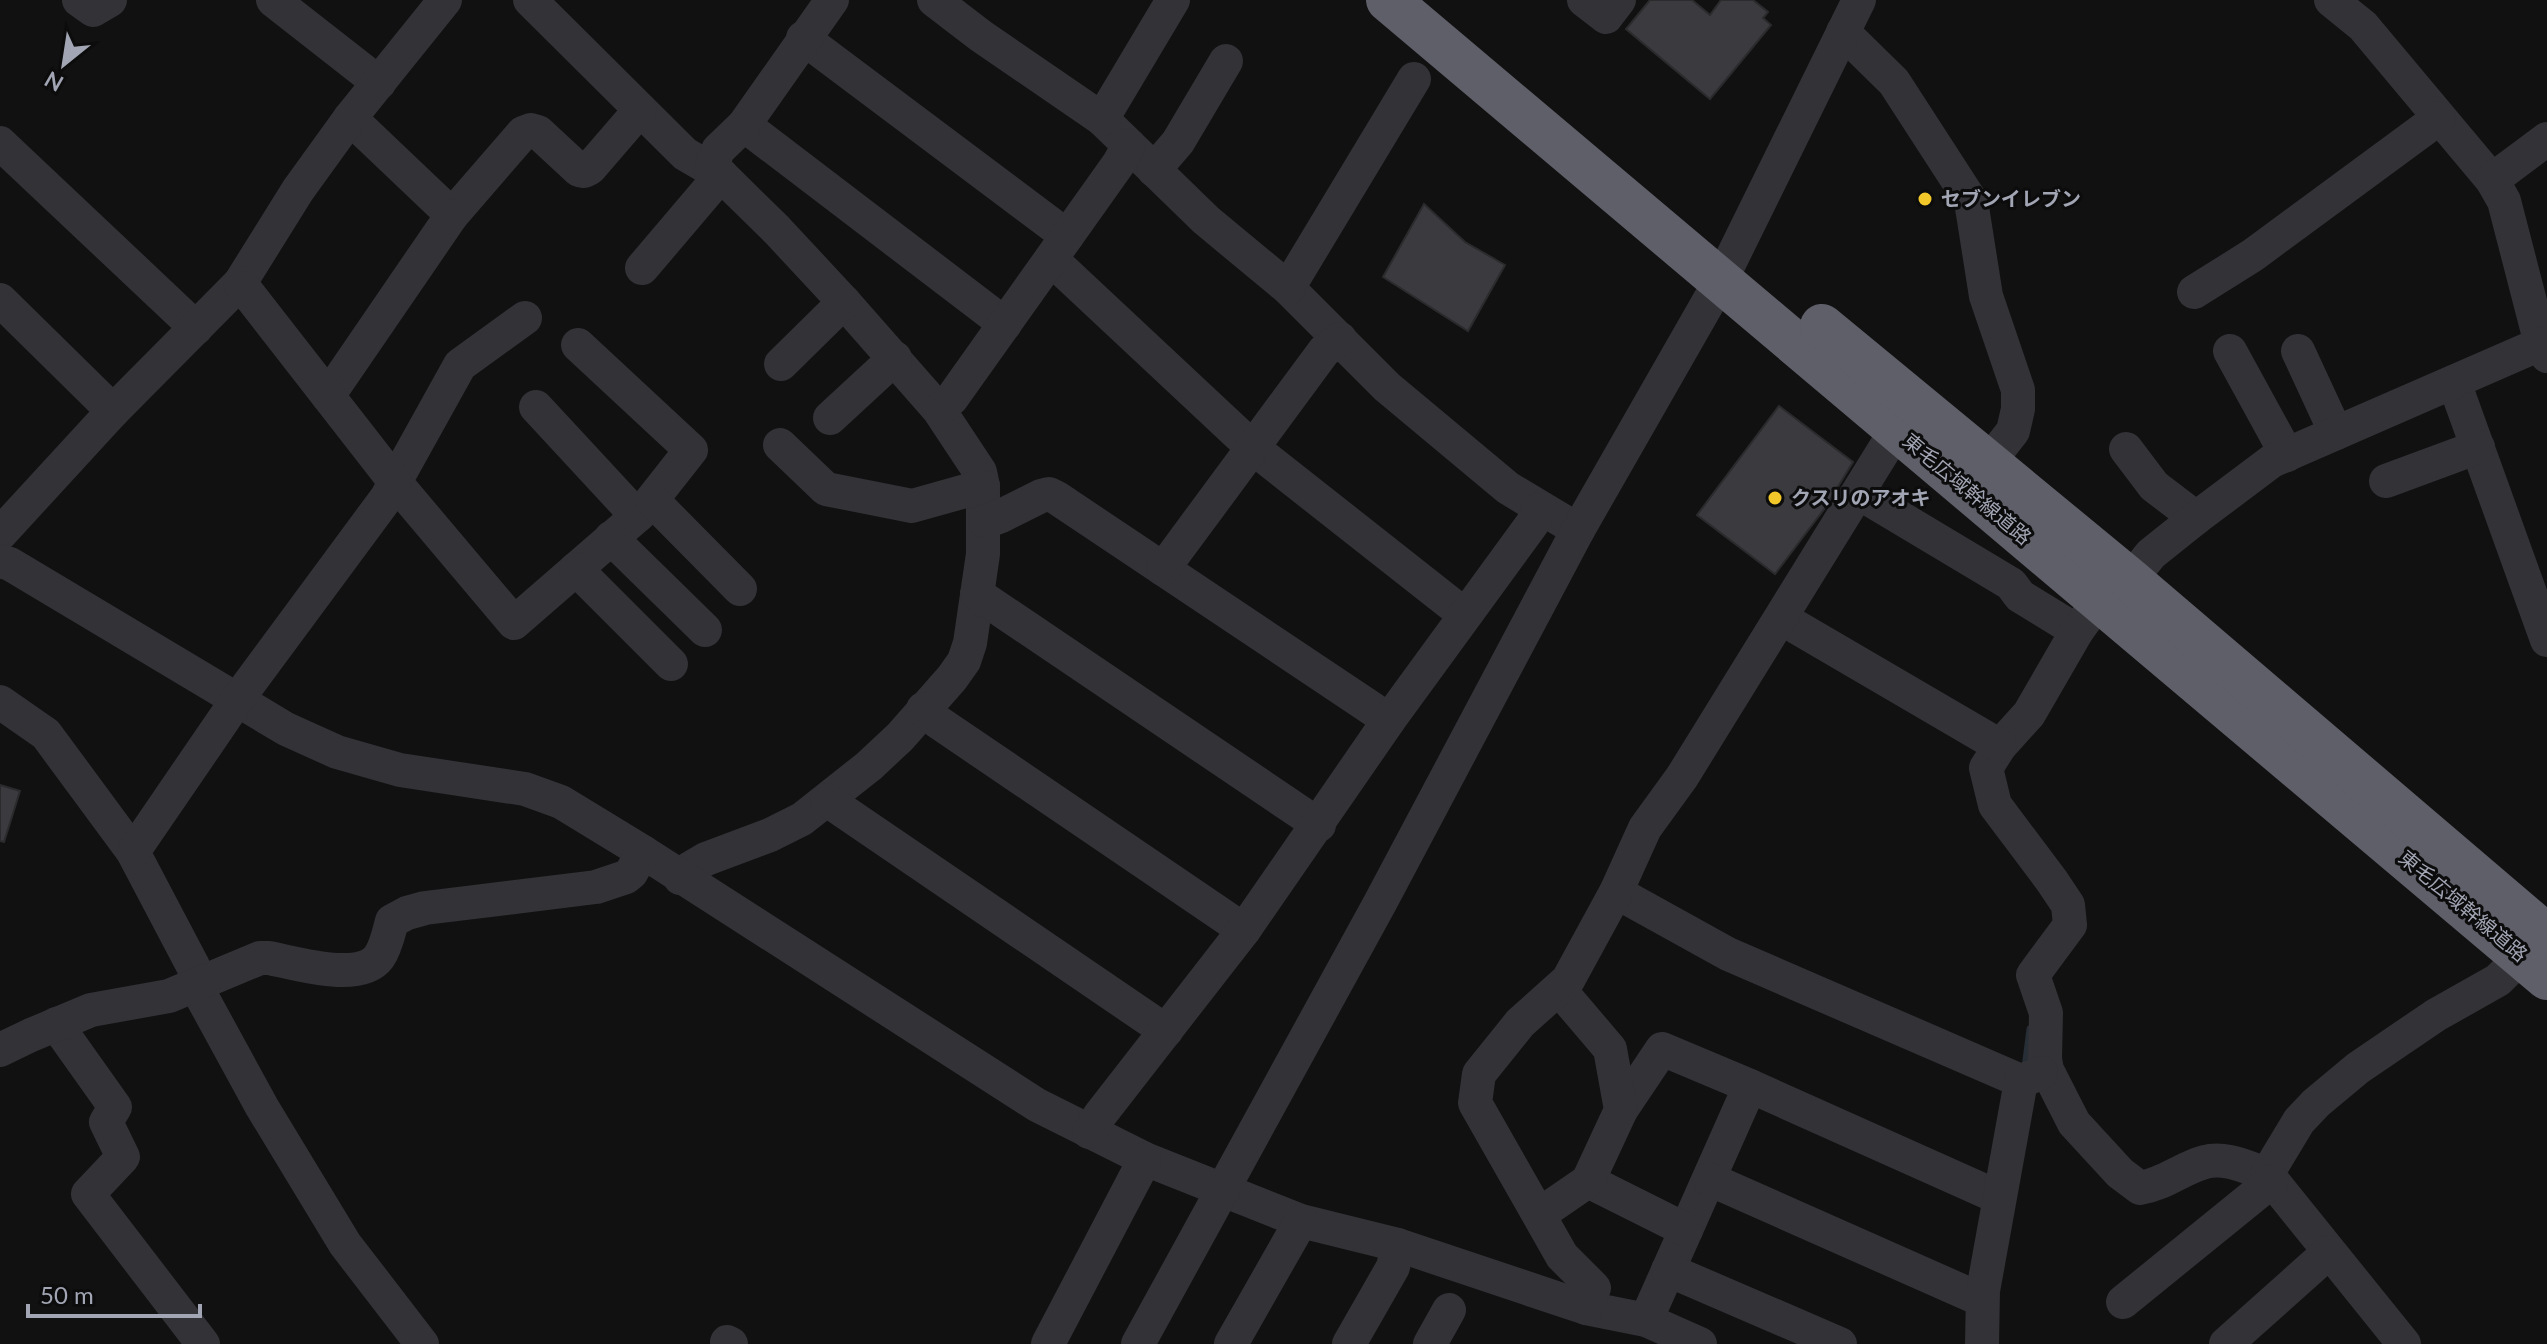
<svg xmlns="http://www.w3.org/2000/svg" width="2547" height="1344" viewBox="0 0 2547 1344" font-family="Lato,'Noto Sans JP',sans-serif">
<rect width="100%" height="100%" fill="#111112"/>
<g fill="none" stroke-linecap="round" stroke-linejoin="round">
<polyline stroke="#272e36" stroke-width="7" points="2025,1068 2030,1029"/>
</g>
<g fill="#3b3b3f" stroke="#2b2b2e" stroke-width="2">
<polygon points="1650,0 1692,0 1710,15 1721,0 1753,0 1768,12 1763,18 1771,25 1710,99 1626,29"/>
<polygon points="1424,204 1465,242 1505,265 1468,331 1383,277"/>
<polygon points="1779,406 1853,462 1825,508 1775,574 1697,515"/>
<polygon points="0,785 20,791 4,842 0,841"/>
</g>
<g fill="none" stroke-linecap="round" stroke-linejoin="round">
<g stroke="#323237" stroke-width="34">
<polyline points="79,0 93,10 110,0"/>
<polyline points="273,0 379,83"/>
<polyline points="530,0 685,154 721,175 777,230 844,302 939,410 980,472 983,486 983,554 970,643 964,661 952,678 900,737 869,766 802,819 770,835 706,859 689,869 680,878"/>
<polyline points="934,0 981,36 1102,119 1206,220 1288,288 1387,387 1508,488 1578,530"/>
<polyline points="1584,0 1606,17 1619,0"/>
<polyline points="2331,0 2363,26 2492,180 2504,201 2541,344 2547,356"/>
<polyline points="1843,32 1894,82 1971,201 1986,296 2018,390 2018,409 2013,431 1988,463"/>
<polyline points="803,38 1067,236"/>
<polyline points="350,118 452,215 523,133 531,130 538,132 579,170 584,171 590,168 640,110"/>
<polyline points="1102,119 1173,0"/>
<polyline points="744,125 1005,324"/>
<polyline points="0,143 196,328"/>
<polyline points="711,170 718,150 744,125 832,0"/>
<polyline points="1154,170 1178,142 1226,61"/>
<polyline points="2492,180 2547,139"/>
<polyline points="1051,259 1253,448 1465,615"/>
<polyline points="642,268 721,175"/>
<polyline points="1288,288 1414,79"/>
<polyline points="2194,292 2253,255 2439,118"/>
<polyline points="0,300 113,411"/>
<polyline points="525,318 460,365 395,482 514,623 643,511 691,450 578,345"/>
<polyline points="2230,351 2287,455"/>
<polyline points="2298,351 2336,433"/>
<polyline points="781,364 844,302"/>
<polyline points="2454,382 2547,640"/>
<polyline points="328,396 452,215"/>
<polyline points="536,407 637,516"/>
<polyline points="939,410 952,398 1119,163 1129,145"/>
<polyline points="830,418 895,358"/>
<polyline points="780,445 826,489 912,506 983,486"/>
<polyline points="2126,449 2154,486 2196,518"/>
<polyline points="2386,481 2478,447"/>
<polyline points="1859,493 2011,584 2020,596 2077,631"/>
<polyline points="652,500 740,589"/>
<polyline points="985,522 1001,516 1041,496 1049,494 1057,498 1389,720"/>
<polyline points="0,534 113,411 240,283 298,190 350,118 445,0"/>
<polyline points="611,538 705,630"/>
<polyline points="0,561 10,564 286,729 337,752 400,770 525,789 561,802 643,852 1037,1105 1145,1159 1301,1221 1398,1245 1586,1308 1646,1320 1700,1344"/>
<polyline points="576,569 671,664"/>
<polyline points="1163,569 1324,351 1340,339"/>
<polyline points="2130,580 2151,554 2196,518 2272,461 2547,341"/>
<polyline points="977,594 1319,825"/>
<path d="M 2099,601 L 2077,631 L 2029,714 L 2000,746 L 1986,768 L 1995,805 L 2052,881 L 2068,905 L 2070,925 L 2033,975 L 2046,1013 L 2045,1059 L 2047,1070 L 2074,1123 L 2120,1173 L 2140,1188 C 2165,1184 2182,1168 2205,1162 C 2225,1156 2248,1168 2267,1174 L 2404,1344"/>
<polyline points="1781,618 2000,746"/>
<polyline points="0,702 46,734 133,852 193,966 203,999 262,1107 345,1244 422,1344"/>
<polyline points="923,709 935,720 1244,930"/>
<polyline points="827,800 1166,1031"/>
<polyline points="133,852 237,700 387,497 395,482 240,283"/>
<polyline points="1616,892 1728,954 2021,1081"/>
<polyline points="56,1024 115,1107 106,1122 123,1157 88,1194 203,1344"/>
<path d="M 0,1050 L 31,1035 L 91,1010 L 169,996 L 260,958 L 269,958 C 296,963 360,983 379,957 C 386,947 389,932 392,921 L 407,913 L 425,908 L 596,887 L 626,877 L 631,873 L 643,852"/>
<polyline points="1750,1086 1998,1197"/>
<polyline points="1621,1110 1662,1049 1750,1086 1646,1320"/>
<polyline points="1089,1132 1100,1115 1244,930 1389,720 1532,524 1540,509"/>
<polyline points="2267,1174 2299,1121 2316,1103 2358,1068 2436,1015 2498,980 2522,956"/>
<polyline points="1709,1179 1982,1300"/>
<polyline points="1588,1181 1686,1230"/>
<polyline points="1540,1214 1588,1181 1621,1110 1610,1049 1559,989"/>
<polyline points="1668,1270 1840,1344"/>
<polyline points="2123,1302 2272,1181"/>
<polyline points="1586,1308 1594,1288 1562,1256 1475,1103 1479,1074 1520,1023 1568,980 1616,892 1645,828 1682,777 1897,429"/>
<polyline points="727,1342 731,1344"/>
<polyline points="1048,1344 1145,1159"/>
<polyline points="1138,1344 1380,903 1578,530 1721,280 1859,0"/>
<polyline points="1231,1344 1301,1221"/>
<polyline points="1349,1344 1393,1267 1398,1245"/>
<polyline points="1430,1344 1449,1310"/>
<polyline points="1982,1344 1983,1291 2021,1081 2041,1073"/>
<polyline points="2226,1344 2329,1252"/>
</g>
<g stroke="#5e5f68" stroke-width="44">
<polyline points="1388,0 2547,978"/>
<polyline points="1822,326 2130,580 2547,936"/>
</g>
</g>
<g fill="#f1c72a" stroke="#0c0c0d" stroke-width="3">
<circle cx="1925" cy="199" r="8"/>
<circle cx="1775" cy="498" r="8"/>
</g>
<g text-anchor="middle" stroke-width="6" stroke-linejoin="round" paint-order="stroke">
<g font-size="20" font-weight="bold" fill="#a2a5b3" stroke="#0c0c0d" text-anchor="start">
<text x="1941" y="206">セブンイレブン</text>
<text x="1791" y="505">クスリのアオキ</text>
</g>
<g font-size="20" fill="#a2a5b3" stroke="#0c0c0d">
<text transform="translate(1967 489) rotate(40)" y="7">東毛広域幹線道路</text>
<text transform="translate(2463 906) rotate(40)" y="7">東毛広域幹線道路</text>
</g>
</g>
<g transform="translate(64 64) rotate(210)" stroke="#0c0c0d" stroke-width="6" paint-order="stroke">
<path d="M0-6L14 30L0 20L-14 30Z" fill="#a2a5b3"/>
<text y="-12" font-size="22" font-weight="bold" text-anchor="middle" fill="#a2a5b3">N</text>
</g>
<path d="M28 1304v12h172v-12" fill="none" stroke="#a2a5b3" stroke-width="4"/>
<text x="40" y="1304" font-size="24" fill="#a2a5b3" stroke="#0c0c0d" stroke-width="6" paint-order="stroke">50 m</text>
</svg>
